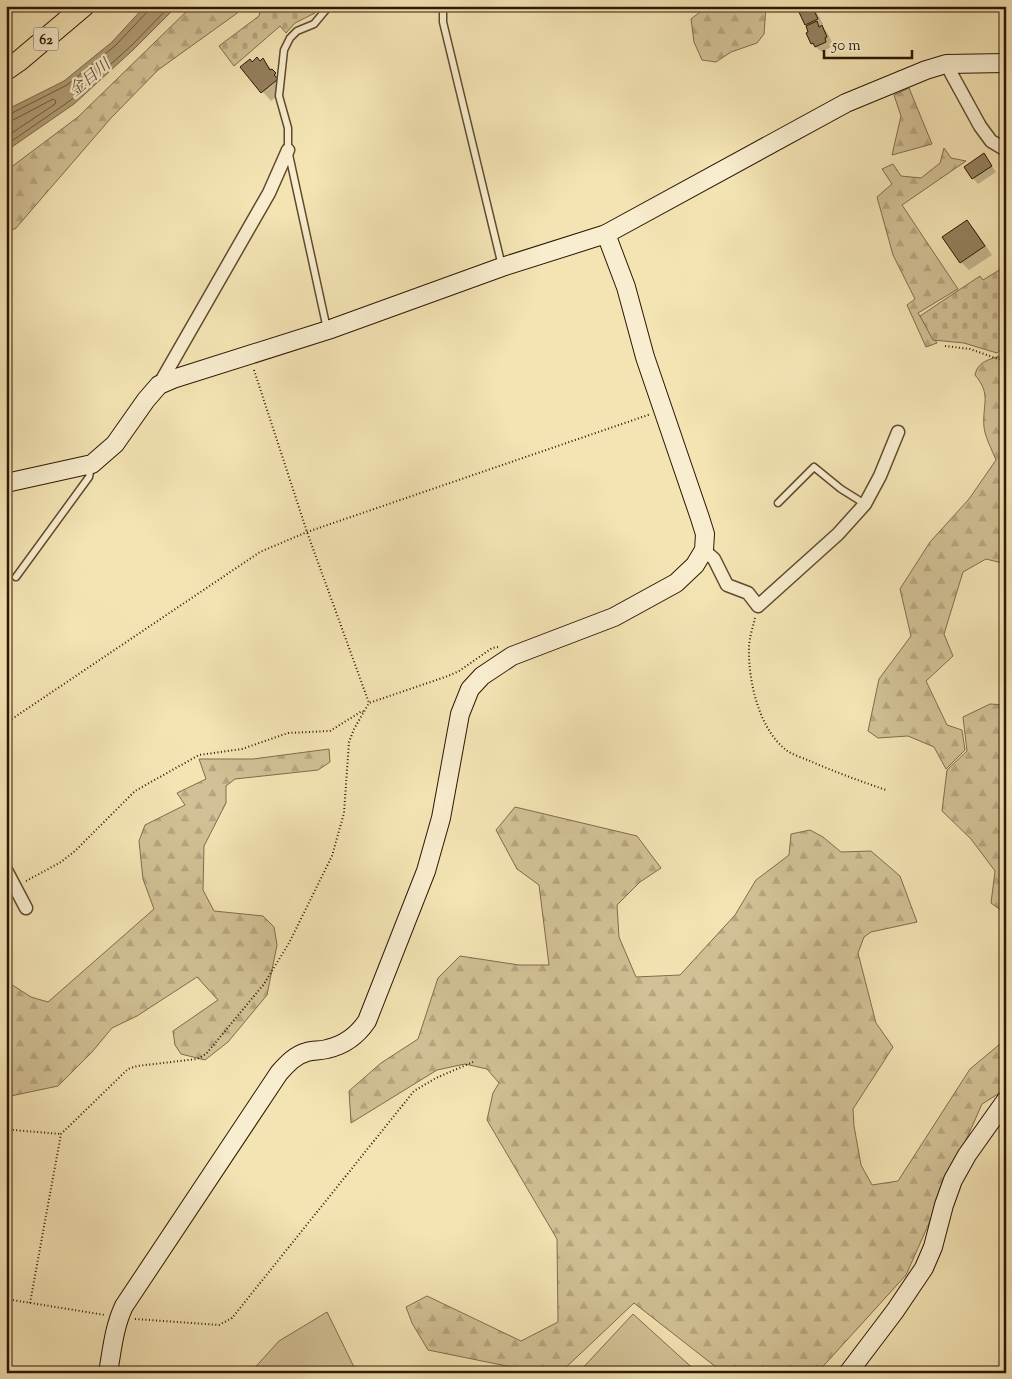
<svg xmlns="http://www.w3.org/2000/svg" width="1012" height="1379" viewBox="0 0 1012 1379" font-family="'Sorts Mill Goudy','Noto Serif JP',serif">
<defs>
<pattern id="forest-firs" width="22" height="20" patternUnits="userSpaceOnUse" patternTransform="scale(1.25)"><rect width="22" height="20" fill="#d2c196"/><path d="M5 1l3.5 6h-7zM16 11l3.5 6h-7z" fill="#b5a580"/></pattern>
<pattern id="cemetery-stones" width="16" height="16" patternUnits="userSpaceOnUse" patternTransform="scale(1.25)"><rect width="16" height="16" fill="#d2c196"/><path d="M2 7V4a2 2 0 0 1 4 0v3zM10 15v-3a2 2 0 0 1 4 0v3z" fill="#b5a580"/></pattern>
</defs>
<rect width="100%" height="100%" fill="#f4e4b4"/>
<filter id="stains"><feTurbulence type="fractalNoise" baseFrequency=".004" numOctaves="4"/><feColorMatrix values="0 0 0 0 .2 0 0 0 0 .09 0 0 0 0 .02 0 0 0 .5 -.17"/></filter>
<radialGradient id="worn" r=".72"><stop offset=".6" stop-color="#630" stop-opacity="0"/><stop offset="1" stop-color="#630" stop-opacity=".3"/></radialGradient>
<g fill="url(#forest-firs)" stroke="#806c4c">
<polygon points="192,6 247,6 158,70 111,118 16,228 6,233 6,171 78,117"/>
<polygon points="708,6 766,6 764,34 757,43 731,52 716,62 702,60 694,42 691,19"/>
<polygon points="909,88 932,144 892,155 901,116 894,95"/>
<polygon points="944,148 951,158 966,161 902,205 958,289 918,313 937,343 926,347 907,305 915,299 893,255 877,197 892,184 882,169 893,164 901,176 921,178 940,163"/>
<path d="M 1006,354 L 1006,564 L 986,559 L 963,572 L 944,634 L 953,656 L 926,681 L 947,725 L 962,730 L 965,750 L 946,769 L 934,747 L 908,736 L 878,738 L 868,731 L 879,679 L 911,636 L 900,589 L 930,542 L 969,499 L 996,460 C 992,450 985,437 984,427 C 982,404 992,395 975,375 C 978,360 992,359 1006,354 Z"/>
<polygon points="990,704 1006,705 1006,914 991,903 995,871 971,839 942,811 947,770 967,751 963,717"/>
<polygon points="329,749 330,762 318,770 235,779 226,786 226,803 204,846 203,890 214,911 263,916 274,927 277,945 267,995 228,1042 205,1060 181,1054 175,1045 173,1031 218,1000 197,977 137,1016 112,1028 92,1052 58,1086 6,1097 6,981 31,997 48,1002 154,909 143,879 139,841 145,825 185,805 177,793 206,779 199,759 253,759"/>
<polygon points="515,807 637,836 661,868 640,882 617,905 619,937 636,977 680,975 735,915 756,880 789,855 791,834 810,830 823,837 841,852 871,851 900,876 917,922 871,932 864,937 858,953 876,1023 893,1047 853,1109 854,1126 861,1165 872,1185 898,1181 970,1069 1006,1039 1006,1089 982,1104 906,1275 817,1373 714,1373 716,1367 634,1303 561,1372 536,1372 428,1350 412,1323 406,1307 427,1296 521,1341 558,1322 557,1239 487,1120 493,1093 499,1083 487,1069 465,1064 437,1070 351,1123 349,1091 381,1063 418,1039 438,978 460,956 519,965 549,965 539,885 517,869 496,830"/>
</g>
<g fill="url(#cemetery-stones)" stroke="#806c4c">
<polygon points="261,6 313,6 315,13 295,23 286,33 280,26 234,66 219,46 259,16"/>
<polygon points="1006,266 1006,345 997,353 964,343 933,340 920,316 980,276 983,280"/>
</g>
<g fill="#d2c196" stroke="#806c4c">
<polygon points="327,1312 354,1367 385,1373 250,1373 279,1341"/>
<polygon points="633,1314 698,1373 578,1373"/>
</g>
<polygon fill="#b19e77" stroke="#7d6848" points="145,6 177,6 134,49 74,104 6,151 6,110 64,81 112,42"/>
<g fill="#0003">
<polygon points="812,6 816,11 823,24 820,25 827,32 832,42 829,44 831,47 822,52 812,44 808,34 810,32 806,24"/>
<polygon points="263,60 280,79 281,84 285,89 271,101 242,68 252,63 260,62"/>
<polygon points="984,155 996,172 978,184 973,178"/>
<polygon points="1005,200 1006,200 1006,211 1000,203"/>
<polygon points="967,222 975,230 992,255 969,270 961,262"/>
<polygon points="1006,658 1006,671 1001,665"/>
</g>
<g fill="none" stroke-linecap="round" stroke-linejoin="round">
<g stroke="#705a3c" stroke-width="1">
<polyline points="6,114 10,114 67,85 116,45 147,12 148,6"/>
<polyline points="6,121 13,120 53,99 56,101 55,104 6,137"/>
<polyline points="6,145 71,100 131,46 170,6"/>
</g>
</g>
<g fill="#95815f" stroke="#2e1602">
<polygon points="807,6 812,6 818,19 805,25 798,10"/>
<polygon points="817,21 819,27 822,25 827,37 825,38 826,42 815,47 813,43 811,44 806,33 808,32 806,26"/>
<polygon points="257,57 260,61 263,58 270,70 272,69 276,73 274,75 278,79 261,93 240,67 250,59 252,62"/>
<polygon points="984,153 992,166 972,179 964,167"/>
<polygon points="967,220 985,246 960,263 942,237"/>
</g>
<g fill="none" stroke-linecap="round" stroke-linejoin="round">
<g stroke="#604a2e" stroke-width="9">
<g id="lane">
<polyline points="443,6 443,22 502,266"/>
<polyline points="327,329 288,150 288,128 279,96 284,50 290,38 297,31 314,24 329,6"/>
<polyline points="778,503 814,467 841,489 865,504"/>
<polyline points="16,577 89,477 91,467"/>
</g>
</g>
<g stroke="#604a2e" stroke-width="15">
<g id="street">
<polyline points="946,64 980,126 991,141 1006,150"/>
<polyline points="159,385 269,193 288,150"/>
<polyline points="704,550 714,559 727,585 748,593 758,606 838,534 865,504 880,476 898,432"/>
<polyline points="6,870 26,908"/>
</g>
</g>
<g stroke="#2e1602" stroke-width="20">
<g id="secondary">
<polyline points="6,483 92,464 115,444 146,400 159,385 173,379 328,330 502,267 606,234 846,103 926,70 946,64 1006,63"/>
<path d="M 108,1373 C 112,1350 114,1327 124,1306 L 279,1073 C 287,1064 295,1055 307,1052 C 313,1050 320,1051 327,1049 C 345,1045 357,1036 367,1021 L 426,871 L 441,818 L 460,714 L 470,689 L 482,676 L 512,656 L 614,617 L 676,583 L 695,565 L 704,550 L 705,534 L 700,518 L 645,357 L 626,287 L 606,234"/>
<polyline points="848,1373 895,1311 924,1268 933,1247 944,1205 953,1180 967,1155 1006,1100"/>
</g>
</g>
<g stroke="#2e1602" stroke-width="22">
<polyline id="primary" points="6,70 19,61 84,6"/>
</g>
<g stroke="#2e1602" stroke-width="2" stroke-dasharray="1 2.5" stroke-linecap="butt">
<polyline points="945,346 970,349 1001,360"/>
<polyline points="1001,360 1006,391"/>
<polyline points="1001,360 1006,357"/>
<polyline points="254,370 307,532 369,703"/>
<path d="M 755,618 C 753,627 749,638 749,648 C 748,680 759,729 786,750 C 793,755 803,758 810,761 C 835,772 860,781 886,790"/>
<polyline points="6,723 260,552 307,532 651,414"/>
<polyline points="26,881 61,862 75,851 135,791 199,755 242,749 288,733 330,731 362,711 364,712"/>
<polyline points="6,1132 13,1130 61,1134"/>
<polyline points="6,1299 105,1315"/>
<polyline points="30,1303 61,1134 128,1069 137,1066 197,1059 206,1054 264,984 289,943 332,856 344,813 349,742 354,729 369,703 448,676 459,671 492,648 498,647"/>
<polyline points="135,1319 219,1325 232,1318 414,1091 436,1078 473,1062"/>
</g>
<use href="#lane" stroke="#f8edce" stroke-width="6"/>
<use href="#street" stroke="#f8edce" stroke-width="12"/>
<use href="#secondary" stroke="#f8edce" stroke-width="18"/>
<use href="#primary" stroke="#f4e4b4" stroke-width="20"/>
</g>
<g text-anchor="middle" stroke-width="4.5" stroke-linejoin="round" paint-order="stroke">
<rect fill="#f8edce" stroke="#6b563f" stroke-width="1" x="33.5" y="27.5" width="25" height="23" rx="4"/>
<g font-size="14" font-weight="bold" fill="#2e1602">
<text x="46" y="44">62</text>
</g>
<g font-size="16" font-style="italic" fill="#624c31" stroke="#f8edce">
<text transform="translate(89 77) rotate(-40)" y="6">金目川</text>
</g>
</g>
<rect width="1012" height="1379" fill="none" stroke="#f4e4b4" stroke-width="25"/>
<rect x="8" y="8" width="997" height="1364" fill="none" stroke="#2e1602" stroke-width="2.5"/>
<rect x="12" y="12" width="987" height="1354" fill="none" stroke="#2e1602"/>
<path d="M824 50v8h88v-8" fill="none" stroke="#2e1602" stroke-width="2.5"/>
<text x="832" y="50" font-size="15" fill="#2e1602" stroke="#f8edce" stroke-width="4" paint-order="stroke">50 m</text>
<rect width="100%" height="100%" filter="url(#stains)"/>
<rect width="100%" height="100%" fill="url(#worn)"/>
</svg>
